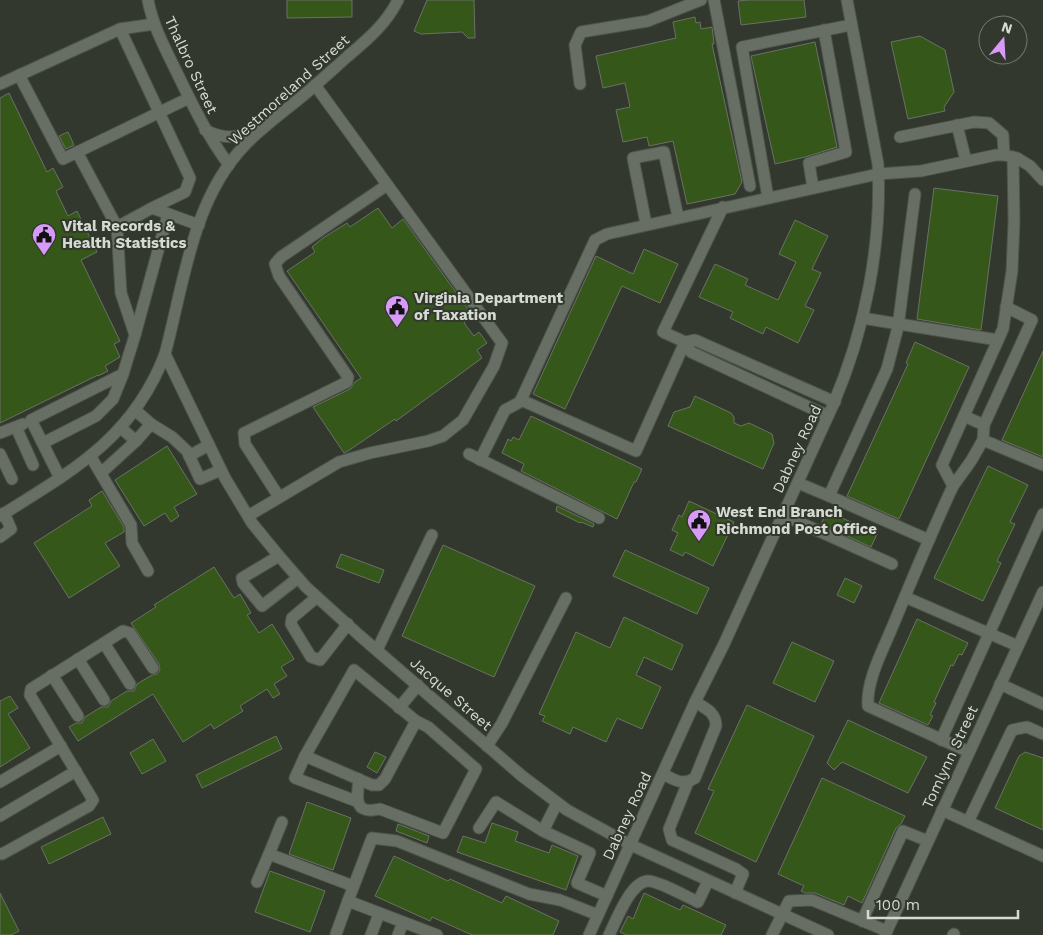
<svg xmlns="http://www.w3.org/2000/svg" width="1043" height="935" viewBox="0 0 1043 935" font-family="'Work Sans',sans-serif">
<rect width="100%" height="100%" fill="#32382e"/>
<g fill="#355719" stroke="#6a7166">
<polygon points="287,0 352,0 352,17 287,18"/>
<polygon points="427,0 474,0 475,38 468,38 462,32 421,34 414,31"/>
<polygon points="748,0 804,0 806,17 741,25 738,1"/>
<polygon points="695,17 696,23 700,22 701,29 712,27 714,44 712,44 742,182 735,194 687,204 673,141 649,146 647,137 623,142 616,110 630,107 625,83 603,88 596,56 676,38 673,22"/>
<polygon points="920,36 945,50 954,92 944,107 945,111 908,119 891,42"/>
<polygon points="815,42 837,147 805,157 775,164 751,56"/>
<polygon points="9,93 47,172 53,168 63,187 56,191 68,216 77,211 97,252 81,260 120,341 114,344 120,357 105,366 108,371 98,376 98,375 0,423 0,98"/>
<polygon points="68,132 74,145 66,149 59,136"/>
<polygon points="934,188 998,196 981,330 917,319"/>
<polygon points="378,208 392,228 403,219 473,316 464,323 474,336 479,332 487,343 477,350 482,358 396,421 395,419 348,451 344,453 313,407 350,389 355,382 361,378 287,271 315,252 312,247 323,238 347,223 350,227"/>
<polygon points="795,220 828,236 812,269 821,273 805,306 814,310 798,343 766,327 763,334 730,318 733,312 699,297 715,264 748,279 745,285 778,300 796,262 779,254"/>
<polygon points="644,249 678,264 660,303 622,286 565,409 533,394 596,256 633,274"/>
<polygon points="915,342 969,367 899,519 847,496 908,364 906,363"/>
<polygon points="1043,351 1043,457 1002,440"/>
<polygon points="695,396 731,413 734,417 734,423 741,426 749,423 772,434 774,443 763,469 668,426 674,412 690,407"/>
<polygon points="531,416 642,469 636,482 634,482 617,519 521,471 524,464 502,453 508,439 511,441 513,437 519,440"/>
<polygon points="167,446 197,494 174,507 179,516 171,522 165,513 144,526 115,480"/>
<polygon points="988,466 1028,485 1010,522 1015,524 997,561 1001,563 983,601 934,578"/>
<polygon points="102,491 124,527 124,532 105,543 120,566 69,598 34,543 92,506 89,500"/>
<polygon points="689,501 734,522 713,566 685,552 683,556 670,550 678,533 672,530 679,515 682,517"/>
<polygon points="557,506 594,524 593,527 581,522 580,523 556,511"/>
<polygon points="827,511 877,534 871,547 821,524"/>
<polygon points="443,545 535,586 494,677 402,636"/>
<polygon points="625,550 709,588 697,614 613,576"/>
<polygon points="341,554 384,570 379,583 336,567"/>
<polygon points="214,567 234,598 240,594 251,613 247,615 259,633 272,624 294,659 281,667 287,676 274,684 280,694 273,698 267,689 240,706 243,711 214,729 211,724 183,742 153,694 78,741 69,727 76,723 82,723 85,717 101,707 108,707 111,701 127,691 134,691 137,684 152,675 157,674 160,670 159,664 131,623 156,607 154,605"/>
<polygon points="845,578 862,586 854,603 837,595"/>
<polygon points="624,617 683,645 672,670 644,657 636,675 661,687 642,729 617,718 606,742 573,727 570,734 542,721 545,716 539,714 576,632 610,648"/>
<polygon points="917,619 968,643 962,655 959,654 953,666 951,665 934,702 936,703 930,715 933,716 928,725 879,703"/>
<polygon points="792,642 834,661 815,702 773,683"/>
<polygon points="10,696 18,708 8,714 30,748 0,767 0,701"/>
<polygon points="747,705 814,736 756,862 695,833 714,791 708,789"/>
<polygon points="848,720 927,757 908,793 842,762 834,770 827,763"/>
<polygon points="276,736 282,749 202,788 196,775"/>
<polygon points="153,739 166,761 142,774 130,753"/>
<polygon points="375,752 386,757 377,773 367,767"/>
<polygon points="1025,752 1043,758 1043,830 995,808 1019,756"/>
<polygon points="822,778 905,816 901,824 896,828 862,903 848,896 844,905 815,893 805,893 801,891 804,886 778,874"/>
<polygon points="307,802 351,818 333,870 289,854"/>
<polygon points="103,817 111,834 49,864 41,847"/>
<polygon points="492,823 518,832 515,841 549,853 552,845 578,856 566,890 457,852 463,836 485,843"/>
<polygon points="398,824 429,836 427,843 396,831"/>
<polygon points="394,856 448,881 450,879 502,903 506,896 559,921 553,935 472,935 432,917 430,921 375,896"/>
<polygon points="270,871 325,891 310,932 255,912"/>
<polygon points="0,893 19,931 11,935 0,935"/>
<polygon points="644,893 680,910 683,905 726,925 721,935 627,935 620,932 628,916 633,919"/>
</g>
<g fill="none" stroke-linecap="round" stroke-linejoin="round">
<g stroke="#4e534b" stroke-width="13">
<g id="minor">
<path d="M 148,0 C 153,27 166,50 178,75 C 194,108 207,135 229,165"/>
<polyline points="714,0 750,186"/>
<polyline points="120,29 190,178 185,192 152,208"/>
<polyline points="19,75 63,159 189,98"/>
<polyline points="0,84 120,29 154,24"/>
<polyline points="580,84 575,45 581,32 648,21 701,0"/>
<polyline points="957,125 966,161"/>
<path d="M 205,130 C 227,141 238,137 259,129"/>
<polyline points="900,137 974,122 989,123 1003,135 1004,155"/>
<polyline points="77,152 117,227 152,208 199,225"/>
<polyline points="813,188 809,163 846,152 824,30"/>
<polyline points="768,198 742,47 851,25"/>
<polyline points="723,207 663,332 685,342 691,352 828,416"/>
<polyline points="646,224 633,158 664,152 678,217"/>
<polyline points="862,318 998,340"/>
<polyline points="135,335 168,214"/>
<polyline points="685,342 695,340 835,402"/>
<polyline points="165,354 225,478 252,523 279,556 306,587 359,635 522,776 567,810 631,845 828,935"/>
<polyline points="521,400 636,451 685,342"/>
<polyline points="964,416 984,425 983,440 1043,465"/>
<polyline points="151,424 172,437 187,451 200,479 221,470"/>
<polyline points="984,425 1032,320 1006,307"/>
<polyline points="16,427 33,465"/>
<polyline points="121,428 136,441 151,424 135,410"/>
<polyline points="0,433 23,424"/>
<polyline points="43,443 96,416 113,399 123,374"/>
<polyline points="0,454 12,479"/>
<polyline points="469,454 599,518"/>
<polyline points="189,456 209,445"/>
<polyline points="91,457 131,525 132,543 148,571"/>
<polyline points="480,460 505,410 520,402 595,240 607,234 878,174 921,171 996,155 1004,155 1017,158 1030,166 1043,180"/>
<polyline points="101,473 136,441"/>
<polyline points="60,478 31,420 123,374 135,335 121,293 117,227"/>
<polyline points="798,483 829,496 887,369 898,327 915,194"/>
<polyline points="953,486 971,461 983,440"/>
<polyline points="829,496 929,540"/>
<polyline points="279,497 245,444 244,433 347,382 348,377 279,276 275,264 281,257 387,185"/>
<polyline points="783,515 892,564"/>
<path d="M 0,516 C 72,471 133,438 165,354 C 184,283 192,200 245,145 C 260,129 278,116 294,103 C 313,88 330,72 348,56 C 368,39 387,23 398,0"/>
<polyline points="248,516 339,462 370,453 428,441 443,436 463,420 494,366 502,343 315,85"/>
<polyline points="0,537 11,529 4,513"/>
<polyline points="279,556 242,578 243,583 262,606 298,578"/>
<polyline points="317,597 292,618 291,624 311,657 320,660 348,624"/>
<polyline points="905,597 1018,646"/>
<polyline points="104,643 130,684"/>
<polyline points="377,650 432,535"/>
<polyline points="78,659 104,700"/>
<polygon points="354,670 416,721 385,779 379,785 372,785 305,756"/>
<polyline points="52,675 78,716"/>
<polyline points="1000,684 1043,704"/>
<polyline points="399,708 418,685"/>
<polyline points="941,740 1043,514"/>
<polyline points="487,746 502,723 566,598"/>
<path d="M 969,752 L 868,706 C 866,680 884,648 894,623 C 913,577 932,531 953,486 L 942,465 L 1003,329 L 1012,271 L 1014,221 L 1013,157"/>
<polyline points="305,756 295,778 356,801"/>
<path d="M 663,774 C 675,780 682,786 695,778 L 716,726 C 716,712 705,708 695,702"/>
<path d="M 359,779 C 357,798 353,815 380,809 L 443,833 L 476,769 L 428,727 L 416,721"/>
<polyline points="0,782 61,746"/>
<polyline points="688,782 669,829 672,840 736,869 743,874 735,893"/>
<polyline points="557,803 543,831 590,853 577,883 607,896"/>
<polyline points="942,810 1043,856"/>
<polyline points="0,816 76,771"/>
<polyline points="282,822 269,854 353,886"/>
<polyline points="968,822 1012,730 1027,727 1043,734"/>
<polyline points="479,828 496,802 543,831"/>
<polyline points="0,854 2,854 89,806 93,800 30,695 31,689 123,631 130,633 153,668"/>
<polyline points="257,882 269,854"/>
<polyline points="862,921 903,831 928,841"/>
<polyline points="336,934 348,901"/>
<polyline points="371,935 379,914"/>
<polyline points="398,935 403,923"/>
<polyline points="437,935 348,901 372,838 397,841 529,894 560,900 598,915"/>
<path d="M 589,935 L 695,702 L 724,644 L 833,405 C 865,330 882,246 878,164 L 847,0"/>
<path d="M 609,935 C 616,921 630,883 647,881 C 657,880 687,897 698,902 L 708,881"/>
<polyline points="772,935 789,901 812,900 887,931"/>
<polyline points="885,935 1043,592"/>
<polyline points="953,935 954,934"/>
</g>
</g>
<use href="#minor" stroke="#676e63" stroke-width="11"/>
</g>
<defs>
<g id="civic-pin" transform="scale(1.25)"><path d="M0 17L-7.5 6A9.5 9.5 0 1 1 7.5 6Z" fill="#d89af8" stroke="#32382e"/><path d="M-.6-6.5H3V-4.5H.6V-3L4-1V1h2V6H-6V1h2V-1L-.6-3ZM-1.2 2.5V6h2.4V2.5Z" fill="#111"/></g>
</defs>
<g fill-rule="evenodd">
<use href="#civic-pin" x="44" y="235"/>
<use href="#civic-pin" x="397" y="307"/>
<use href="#civic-pin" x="699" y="521"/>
</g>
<g text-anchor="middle" stroke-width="4" stroke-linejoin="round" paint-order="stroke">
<g font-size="15" fill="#d6dad3" stroke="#32382e">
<text transform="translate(191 65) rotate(65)" y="5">Thalbro Street</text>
<text transform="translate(289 90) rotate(-42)" y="5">Westmoreland Street</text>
<text transform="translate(797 449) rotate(-65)" y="5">Dabney Road</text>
<text transform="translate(451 694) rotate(41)" y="5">Jacque Street</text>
<text transform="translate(950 757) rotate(-65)" y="5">Tomlynn Street</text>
<text transform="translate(627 816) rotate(-65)" y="5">Dabney Road</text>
</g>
<g font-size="15" font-weight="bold" fill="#d6dad3" stroke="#32382e" text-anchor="start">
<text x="62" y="231">Vital Records &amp;<tspan x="62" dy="17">Health Statistics</tspan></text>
<text x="414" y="303">Virginia Department<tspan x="414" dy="17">of Taxation</tspan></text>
<text x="716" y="517">West End Branch<tspan x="716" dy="17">Richmond Post Office</tspan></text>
</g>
</g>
<g transform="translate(1003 40) rotate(18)"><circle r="24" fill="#32382e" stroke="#747970"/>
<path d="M0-4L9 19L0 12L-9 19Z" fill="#d89af8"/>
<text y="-8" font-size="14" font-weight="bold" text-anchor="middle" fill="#d6dad3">N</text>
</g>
<path d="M868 910v8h150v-8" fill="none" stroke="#d6dad3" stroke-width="2.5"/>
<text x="876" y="910" font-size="15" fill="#d6dad3" stroke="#32382e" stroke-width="4" paint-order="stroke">100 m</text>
</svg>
